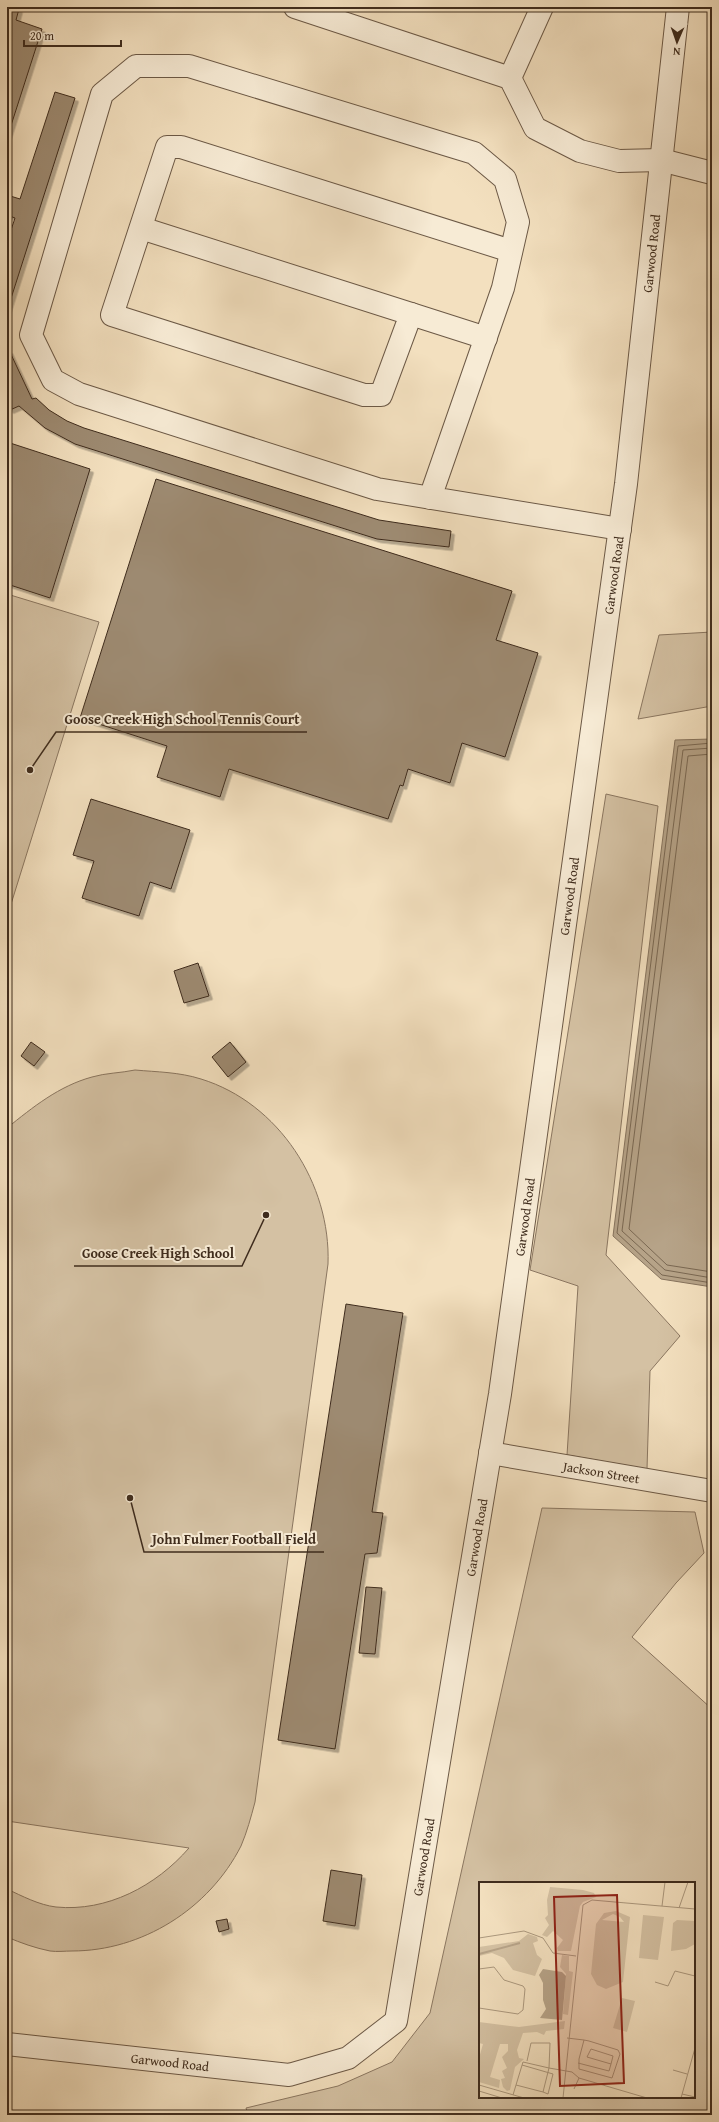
<svg xmlns="http://www.w3.org/2000/svg" width="719" height="2122" viewBox="0 0 719 2122" font-family="'Gentium Book Plus',serif">
<defs>
<filter id="shadow"><feDropShadow dx="3.5" dy="3.5" stdDeviation="0" flood-color="#0004"/></filter>
</defs>
<rect width="100%" height="100%" fill="#f3e0bf"/>
<filter id="stains"><feTurbulence type="fractalNoise" baseFrequency=".005" numOctaves="4"/><feColorMatrix values="0 0 0 0 .2 0 0 0 0 .09 0 0 0 0 .02 0 0 0 .5 -.17"/></filter>
<radialGradient id="worn" r=".72"><stop offset=".6" stop-color="#630" stop-opacity="0"/><stop offset="1" stop-color="#630" stop-opacity=".3"/></radialGradient>
<g fill="#d4c1a3" stroke="#8a7660" fill-rule="evenodd">
<polygon points="7,594 99,622 7,917"/>
<polygon points="712,632 712,706 638,719 659,635"/>
<polygon points="606,794 658,806 606,1255 680,1336 650,1371 647,1469 567,1455 578,1286 530,1270"/>
<path d="M 135,1070 C 157,1072 179,1072 201,1079 C 279,1103 331,1184 328,1264 L 255,1802 C 251,1817 247,1832 241,1846 C 209,1909 142,1951 72,1951 C 65,1951 57,1952 50,1951 C 35,1948 21,1943 7,1937 L 7,1889 C 22,1896 39,1905 56,1907 C 107,1912 156,1886 189,1848 L 7,1821 L 7,1128 C 33,1107 59,1086 92,1077 C 105,1073 121,1073 135,1070 Z"/>
<path d="M 542,1508 L 695,1512 L 704,1553 L 676,1583 L 632,1637 L 712,1709 L 712,2115 L 248,2115 L 246,2108 L 338,2086 L 392,2062 L 430,2013 ZM 480,1883 L 694,1883 L 694,2097 L 480,2097 Z"/>
</g>
<polygon fill="#b6a388" stroke="#86735d" points="712,739 712,1287 661,1279 613,1236 675,740"/>
<g fill="none" stroke-linecap="round" stroke-linejoin="round">
<g stroke="#7a6852" stroke-width="1">
<polyline points="712,743 678,746 617,1233 662,1275 712,1283"/>
<polyline points="712,748 683,750 622,1231 665,1270 712,1278"/>
<polyline points="712,754 688,756 629,1229 667,1265 712,1272"/>
</g>
</g>
<g fill="#9d8a71" stroke="#3f2c1d" filter="url(#shadow)">
<polygon points="7,7 19,9 16,20 42,29 7,138"/>
<polygon points="55,92 75,98 7,311 7,242 15,218 7,215 7,195 20,199"/>
<polygon points="9,350 32,399 36,398 49,410 67,421 84,428 379,520 451,531 449,547 377,539 75,444 45,428 19,406 10,410 7,404 7,351"/>
<polygon points="7,442 90,469 50,598 7,584"/>
<polygon points="156,479 512,591 496,640 538,653 505,757 462,743 450,783 408,769 403,786 400,785 388,819 229,769 220,797 157,777 167,746 80,718"/>
<polygon points="91,799 190,830 171,889 150,882 139,916 82,898 94,861 73,855"/>
<polygon points="198,963 209,996 184,1003 174,971"/>
<polygon points="31,1042 45,1052 34,1066 21,1056"/>
<polygon points="230,1042 246,1062 228,1077 212,1057"/>
<polygon points="346,1304 403,1313 372,1512 383,1513 377,1553 365,1554 335,1749 278,1740"/>
<polygon points="366,1587 382,1588 375,1654 359,1653"/>
<polygon points="331,1870 362,1875 355,1926 323,1921"/>
<polygon points="227,1919 229,1929 219,1932 216,1921"/>
</g>
<g fill="none" stroke-linecap="round" stroke-linejoin="round">
<g stroke="#6c5946" stroke-width="24">
<g id="minor">
<polyline points="295,7 510,78 535,128 580,151 619,161 661,160 712,173"/>
<polyline points="510,78 542,7"/>
<polyline points="141,228 411,314 381,395 364,395 112,315 167,147 181,147 511,251"/>
<polyline points="411,314 486,338"/>
<polyline points="430,498 503,288 518,222 505,179 474,153 189,66 136,66 102,94 31,335 53,380 79,394 377,489 620,529"/>
<path id="s1" d="M 490,1453 L 712,1491"/>
<path id="s2" d="M 7,2044 L 289,2075 L 348,2058 L 396,2021 L 500,1394 L 626,484 L 678,7"/>
</g>
</g>
<use href="#minor" stroke="#f7ebd5" stroke-width="22"/>
</g>
<g text-anchor="middle" stroke-width="4" stroke-linejoin="round" paint-order="stroke">
<g font-size="13" fill="#3f2c1d" stroke="#f7ebd5">
<text dy="5" stroke="none"><textPath href="#s2" startOffset="2192">Garwood Road</textPath></text>
<text dy="5" stroke="none"><textPath href="#s2" startOffset="1868">Garwood Road</textPath></text>
<text dy="5" stroke="none"><textPath href="#s2" startOffset="1544">Garwood Road</textPath></text>
<text dy="5" stroke="none"><textPath href="#s2" startOffset="1220">Garwood Road</textPath></text>
<text dy="5" stroke="none"><textPath href="#s1" startOffset="113">Jackson Street</textPath></text>
<text dy="5" stroke="none"><textPath href="#s2" startOffset="896">Garwood Road</textPath></text>
<text dy="5" stroke="none"><textPath href="#s2" startOffset="572">Garwood Road</textPath></text>
<text dy="5" stroke="none"><textPath href="#s2" startOffset="164">Garwood Road</textPath></text>
</g>
</g>
<g transform="translate(479 1882)">
<rect width="216" height="216" fill="#f3e0bf"/>
<path d="M 71,5 L 104,8 L 115,11 L 117,15 L 104,20 L 101,24 L 92,69 L 79,69 L 78,66 L 84,58 L 74,49 L 68,55 L 63,53 L 70,43 L 66,36 L 69,33 L 68,18 ZM 137,29 L 151,35 L 144,100 L 127,107 L 118,103 L 112,92 L 117,42 L 125,31 ZM 134,32 L 141,35 L 145,40 L 123,38 ZM 164,33 L 185,35 L 179,78 L 160,76 ZM 198,38 L 216,39 L 216,62 L 207,67 L 192,69 L 194,41 ZM 49,52 L 58,55 L 59,59 L 54,61 L 58,73 L 63,77 L 56,94 L 34,88 L 25,76 L 13,71 L 0,74 L 0,65 L 40,59 ZM 83,73 L 90,74 L 90,89 L 94,90 L 89,133 L 84,132 L 87,92 L 81,85 ZM 143,116 L 156,119 L 148,150 L 134,146 ZM 86,139 L 85,147 L 67,149 L 65,153 L 58,150 L 44,151 L 38,168 L 40,176 L 45,177 L 36,185 L 31,208 L 28,209 L 24,205 L 22,197 L 26,196 L 23,189 L 28,186 L 23,175 L 29,169 L 29,162 L 21,162 L 11,195 L 21,198 L 20,206 L 0,200 L 0,176 L 4,162 L 0,161 L 0,140 L 40,145 Z" fill="#d4c1a3" fill-rule="evenodd"/>
<path d="M 64,87 L 83,90 L 87,94 L 83,138 L 61,136 L 67,127 L 64,118 L 64,101 L 60,93 Z" fill="#b6a388"/>
<path fill="none" stroke="#b6a388" stroke-width="2" d="M 0,72 L 41,61"/>
<path fill="none" stroke="#ab987e" stroke-width="1" d="M 183,24 L 186,0M 200,26 L 209,0M 0,56 L 45,49 L 64,56 L 74,71 L 97,74M 0,87 L 15,85 L 25,98 L 44,104 L 46,107 L 44,128 L 39,132 L 0,126M 176,100 L 189,104 L 196,89 L 216,94M 88,156 L 105,158 L 110,159 L 139,168 L 141,172 L 133,196 L 100,187 L 100,177 L 105,158M 99,181 L 130,189 L 132,182 L 134,174 L 112,167 L 108,175 L 132,182M 43,183 L 74,192 L 69,212 L 64,210M 194,188 L 208,192M 0,203 L 45,216M 37,203 L 44,180 L 70,186 L 71,161 L 52,161 L 48,179M 95,207 L 100,196M 0,209 L 23,216M 203,212 L 216,215M 34,213 L 37,203 L 64,210 L 70,186 L 93,190 L 100,196 L 168,216M 84,216 L 104,23 L 113,18 L 216,27M 202,216 L 216,166"/>
<path fill="#8f2418" fill-opacity="0.15" stroke="#8f2418" stroke-width="2" d="M 138,13 L 145,201 L 81,204 L 75,15 Z"/>
<rect width="216" height="216" fill="none" stroke="#3f2c1d" stroke-width="2"/>
</g>
<path fill="none" stroke="#3f2c1d" stroke-width="1.5" d="M30 770L56 732H307M266 1215L242 1266H74M130 1498L144 1552H324"/>
<g fill="#3f2c1d" stroke="#f7ebd5" stroke-width="1.5">
<circle cx="30" cy="770" r="4"/>
<circle cx="266" cy="1215" r="4"/>
<circle cx="130" cy="1498" r="4"/>
</g>
<g font-size="14" text-anchor="middle" font-weight="bold" fill="#3f2c1d" stroke="#f7ebd5" stroke-width="4" stroke-linejoin="round" paint-order="stroke">
<text x="182" y="724">Goose Creek High School Tennis Court</text>
<text x="158" y="1258">Goose Creek High School</text>
<text x="234" y="1544">John Fulmer Football Field</text>
</g>
<rect width="719" height="2122" fill="none" stroke="#f3e0bf" stroke-width="24"/>
<rect x="8" y="8" width="703" height="2106" fill="none" stroke="#3f2c1d" stroke-width="2"/>
<rect x="12" y="12" width="695" height="2098" fill="none" stroke="#3f2c1d"/>
<g transform="translate(677 42) rotate(182)" stroke="#f7ebd5" stroke-width="3" paint-order="stroke">
<path d="M0-3L7 15L0 10L-7 15Z" fill="#3f2c1d"/>
<text y="-6" font-size="11" font-weight="bold" text-anchor="middle" fill="#3f2c1d">N</text>
</g>
<path d="M24 40v6h97v-6" fill="none" stroke="#3f2c1d" stroke-width="2"/>
<text x="30" y="40" font-size="12" fill="#3f2c1d" stroke="#f7ebd5" stroke-width="3" paint-order="stroke">20 m</text>
<rect width="100%" height="100%" filter="url(#stains)"/>
<rect width="100%" height="100%" fill="url(#worn)"/>
</svg>
